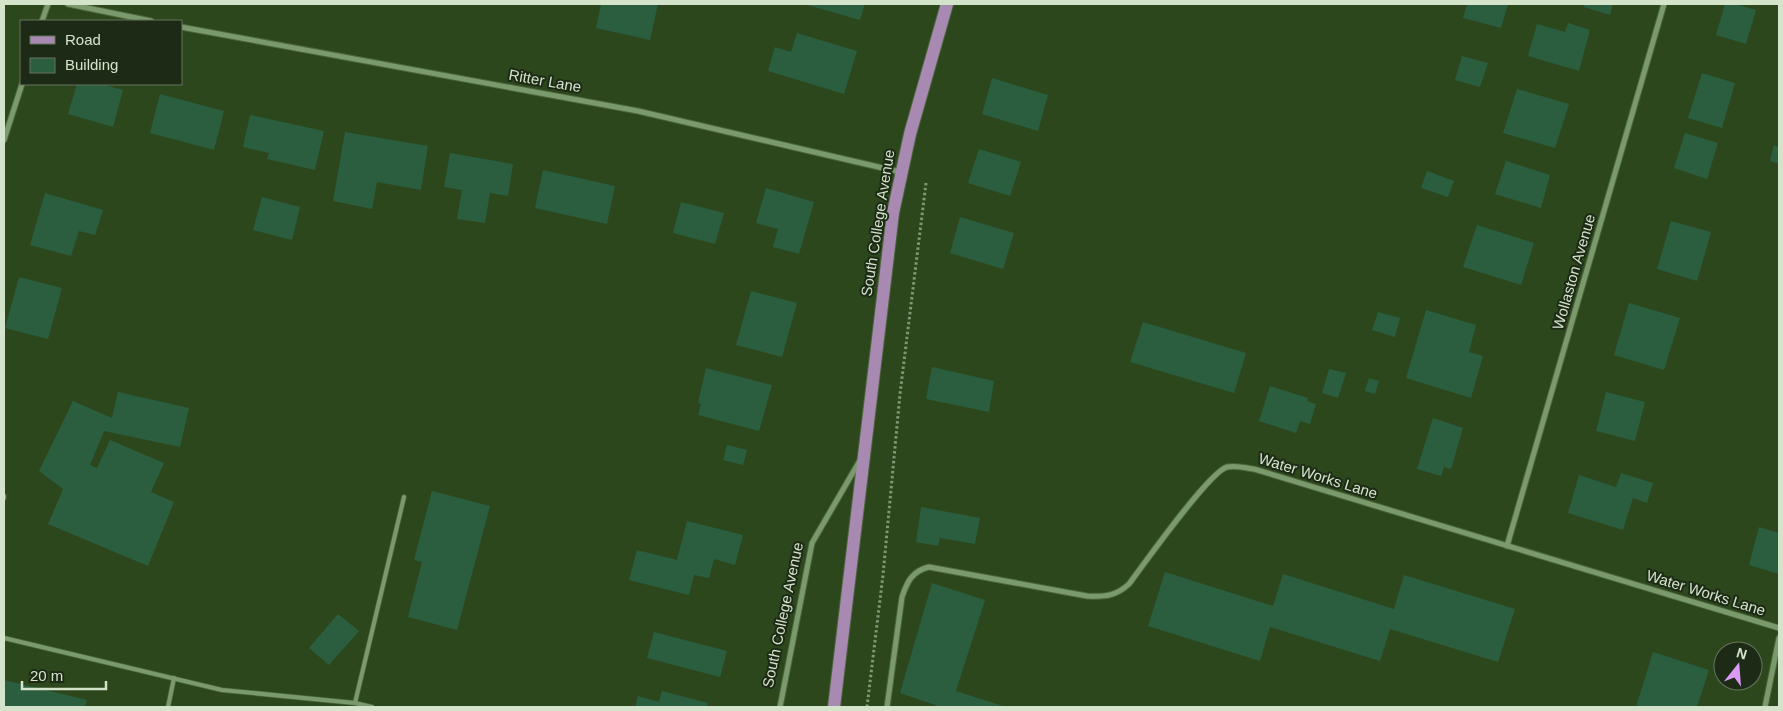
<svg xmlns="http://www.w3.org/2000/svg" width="1783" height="711" viewBox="0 0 1783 711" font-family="Helvetica,sans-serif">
<rect width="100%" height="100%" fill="#2c471c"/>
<g fill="#2b5e3f">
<polygon points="601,4 658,4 650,40 596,28"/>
<polygon points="804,4 865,4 860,20"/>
<polygon points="1467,4 1508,4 1501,28 1463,18"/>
<polygon points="1584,4 1613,4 1610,15 1584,7"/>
<polygon points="1725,4 1735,4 1756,10 1746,44 1716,35"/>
<polygon points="1568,23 1590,30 1579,71 1528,56 1537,24 1565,32"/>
<polygon points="797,33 857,51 844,94 768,71 775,47 791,52"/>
<polygon points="1462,56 1488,63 1480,87 1455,80"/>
<polygon points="1702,73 1735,83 1722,128 1688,118"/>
<polygon points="992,78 1048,95 1038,131 982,114"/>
<polygon points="77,84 101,84 123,90 113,127 68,114"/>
<polygon points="1517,89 1569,104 1555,148 1503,133"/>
<polygon points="160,94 224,111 214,150 150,133"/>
<polygon points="250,115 324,131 315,170 267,159 269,153 243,147"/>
<polygon points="345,132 428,146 421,190 377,182 372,209 333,201"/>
<polygon points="1685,133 1718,143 1707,179 1674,168"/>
<polygon points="1774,145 1779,147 1779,164 1770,161"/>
<polygon points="979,149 1021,162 1010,196 968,183"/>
<polygon points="450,153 513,164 508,196 490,193 485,223 457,219 462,190 444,187"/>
<polygon points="1506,161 1550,175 1541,208 1495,194"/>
<polygon points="543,170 615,186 607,224 535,208"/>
<polygon points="1427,171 1454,181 1448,197 1421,188"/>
<polygon points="766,188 814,202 799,254 773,247 778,229 756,223"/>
<polygon points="45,193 103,210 95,235 79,231 71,256 30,245"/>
<polygon points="262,197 300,207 292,240 253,230"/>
<polygon points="681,202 724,213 715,244 673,233"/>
<polygon points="960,217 1014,233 1003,269 950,253"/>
<polygon points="1671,221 1711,232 1697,281 1657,269"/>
<polygon points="1477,225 1534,243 1521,285 1463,267"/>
<polygon points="19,277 62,288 48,339 5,328"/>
<polygon points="751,291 797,303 782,357 736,345"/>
<polygon points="1629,303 1680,318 1664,370 1614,355"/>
<polygon points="1426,310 1476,325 1469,352 1483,356 1471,398 1406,378"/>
<polygon points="1378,312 1400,318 1395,337 1372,330"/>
<polygon points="1143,322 1246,353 1234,393 1130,362"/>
<polygon points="932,367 994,381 989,412 926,399"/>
<polygon points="706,368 772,385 759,431 698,415 701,404 698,403"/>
<polygon points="1329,369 1346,373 1338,398 1322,393"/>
<polygon points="1369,378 1379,381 1375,394 1365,391"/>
<polygon points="1270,386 1308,398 1307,401 1316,404 1310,424 1300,421 1296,433 1259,421"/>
<polygon points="118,392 189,408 180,447 104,431 90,465 97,468 110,440 164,463 151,492 174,502 148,566 48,524 63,489 39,471 73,401 112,418"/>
<polygon points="1606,392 1645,402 1635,441 1596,431"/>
<polygon points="1433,418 1463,428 1451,469 1444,467 1441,476 1417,469"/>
<polygon points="727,445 747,450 743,465 723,460"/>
<polygon points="1621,473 1653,483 1647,503 1633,498 1623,530 1568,513 1579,475 1616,487"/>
<polygon points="432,491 490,506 457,630 408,617 422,562 414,560"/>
<polygon points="921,507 980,518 975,544 940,538 938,546 916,542"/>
<polygon points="687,521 743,535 735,565 714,559 709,578 694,575 689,595 629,580 637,550 677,560"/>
<polygon points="1759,527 1779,533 1779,574 1749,565"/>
<polygon points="1165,572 1273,606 1283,574 1394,609 1404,575 1515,609 1498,662 1390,629 1380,661 1270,627 1260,661 1148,626"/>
<polygon points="932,583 985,600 956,691 1006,707 941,707 900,693"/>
<polygon points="338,614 359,631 329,665 309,648"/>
<polygon points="654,632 727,651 720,677 647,658"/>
<polygon points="1653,652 1709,670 1697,707 1636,707"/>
<polygon points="4,680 87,700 85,707 4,707"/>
<polygon points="662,691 708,703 707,707 635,707 638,696 659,702"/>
</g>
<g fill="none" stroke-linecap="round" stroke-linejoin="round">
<g stroke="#4d643e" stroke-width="5.5">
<g id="lane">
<polyline points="4,496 4,498"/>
<polyline points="4,638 222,690 355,703 372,707"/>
<polyline points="355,703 404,497"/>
<polyline points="168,707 174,678"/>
</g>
</g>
<g stroke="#4d643e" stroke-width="7">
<g id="street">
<polyline points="68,4 151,21"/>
<polyline points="42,21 48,4"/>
<polyline points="181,27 638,111 900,172"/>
<polyline points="4,140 22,84"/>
<polyline points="1507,546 1664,4"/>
<polyline points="780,707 812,543 859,462"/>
<path d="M 887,707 L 902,597 C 907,582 912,571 929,567 L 1087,596 C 1105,597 1116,596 1129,584 C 1144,564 1209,472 1227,467 C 1236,465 1246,468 1254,469 L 1779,628"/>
<polyline points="1765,707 1779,638"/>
</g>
</g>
<g stroke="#4d643e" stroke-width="14">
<polyline id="primary" points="834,707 893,213 910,134 947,4"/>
</g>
<polyline stroke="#819775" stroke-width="3" stroke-dasharray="2.5 2.5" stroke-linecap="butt" points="867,707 883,575 900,394 926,183"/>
<use href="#lane" stroke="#7b9a6b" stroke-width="4"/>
<use href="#street" stroke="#7b9a6b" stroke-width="5"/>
<use href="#primary" stroke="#a789b2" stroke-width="12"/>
</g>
<g text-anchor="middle" stroke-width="4" stroke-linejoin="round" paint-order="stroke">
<g font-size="15" fill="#d3e4cb" stroke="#1d2a16">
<text transform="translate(545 81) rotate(10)" y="5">Ritter Lane</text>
<text transform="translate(878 223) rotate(-81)" y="5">South College Avenue</text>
<text transform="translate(1574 272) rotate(-74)" y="5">Wollaston Avenue</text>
<text transform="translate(1318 476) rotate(17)" y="5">Water Works Lane</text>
<text transform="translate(1706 593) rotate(17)" y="5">Water Works Lane</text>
<text transform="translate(783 615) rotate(-78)" y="5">South College Avenue</text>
</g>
</g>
<rect width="1783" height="711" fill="none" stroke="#d3e4cb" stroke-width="10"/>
<rect x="20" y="20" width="162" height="65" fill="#1d2a16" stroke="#66745e"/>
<rect x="30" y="36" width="25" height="8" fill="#a789b2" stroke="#66745e"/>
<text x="65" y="45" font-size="15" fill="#d3e4cb">Road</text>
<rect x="30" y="58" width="25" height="15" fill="#2b5e3f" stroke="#66745e"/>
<text x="65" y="70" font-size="15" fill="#d3e4cb">Building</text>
<g transform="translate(1738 666) rotate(17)"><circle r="24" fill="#1d2a16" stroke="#66745e"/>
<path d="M0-4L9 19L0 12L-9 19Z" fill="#da9af6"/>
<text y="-8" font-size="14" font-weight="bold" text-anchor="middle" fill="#d3e4cb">N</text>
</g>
<path d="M22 681v8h84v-8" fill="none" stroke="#d3e4cb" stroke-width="2.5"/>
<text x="30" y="681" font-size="15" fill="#d3e4cb" stroke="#1d2a16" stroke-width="4" paint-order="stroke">20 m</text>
</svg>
